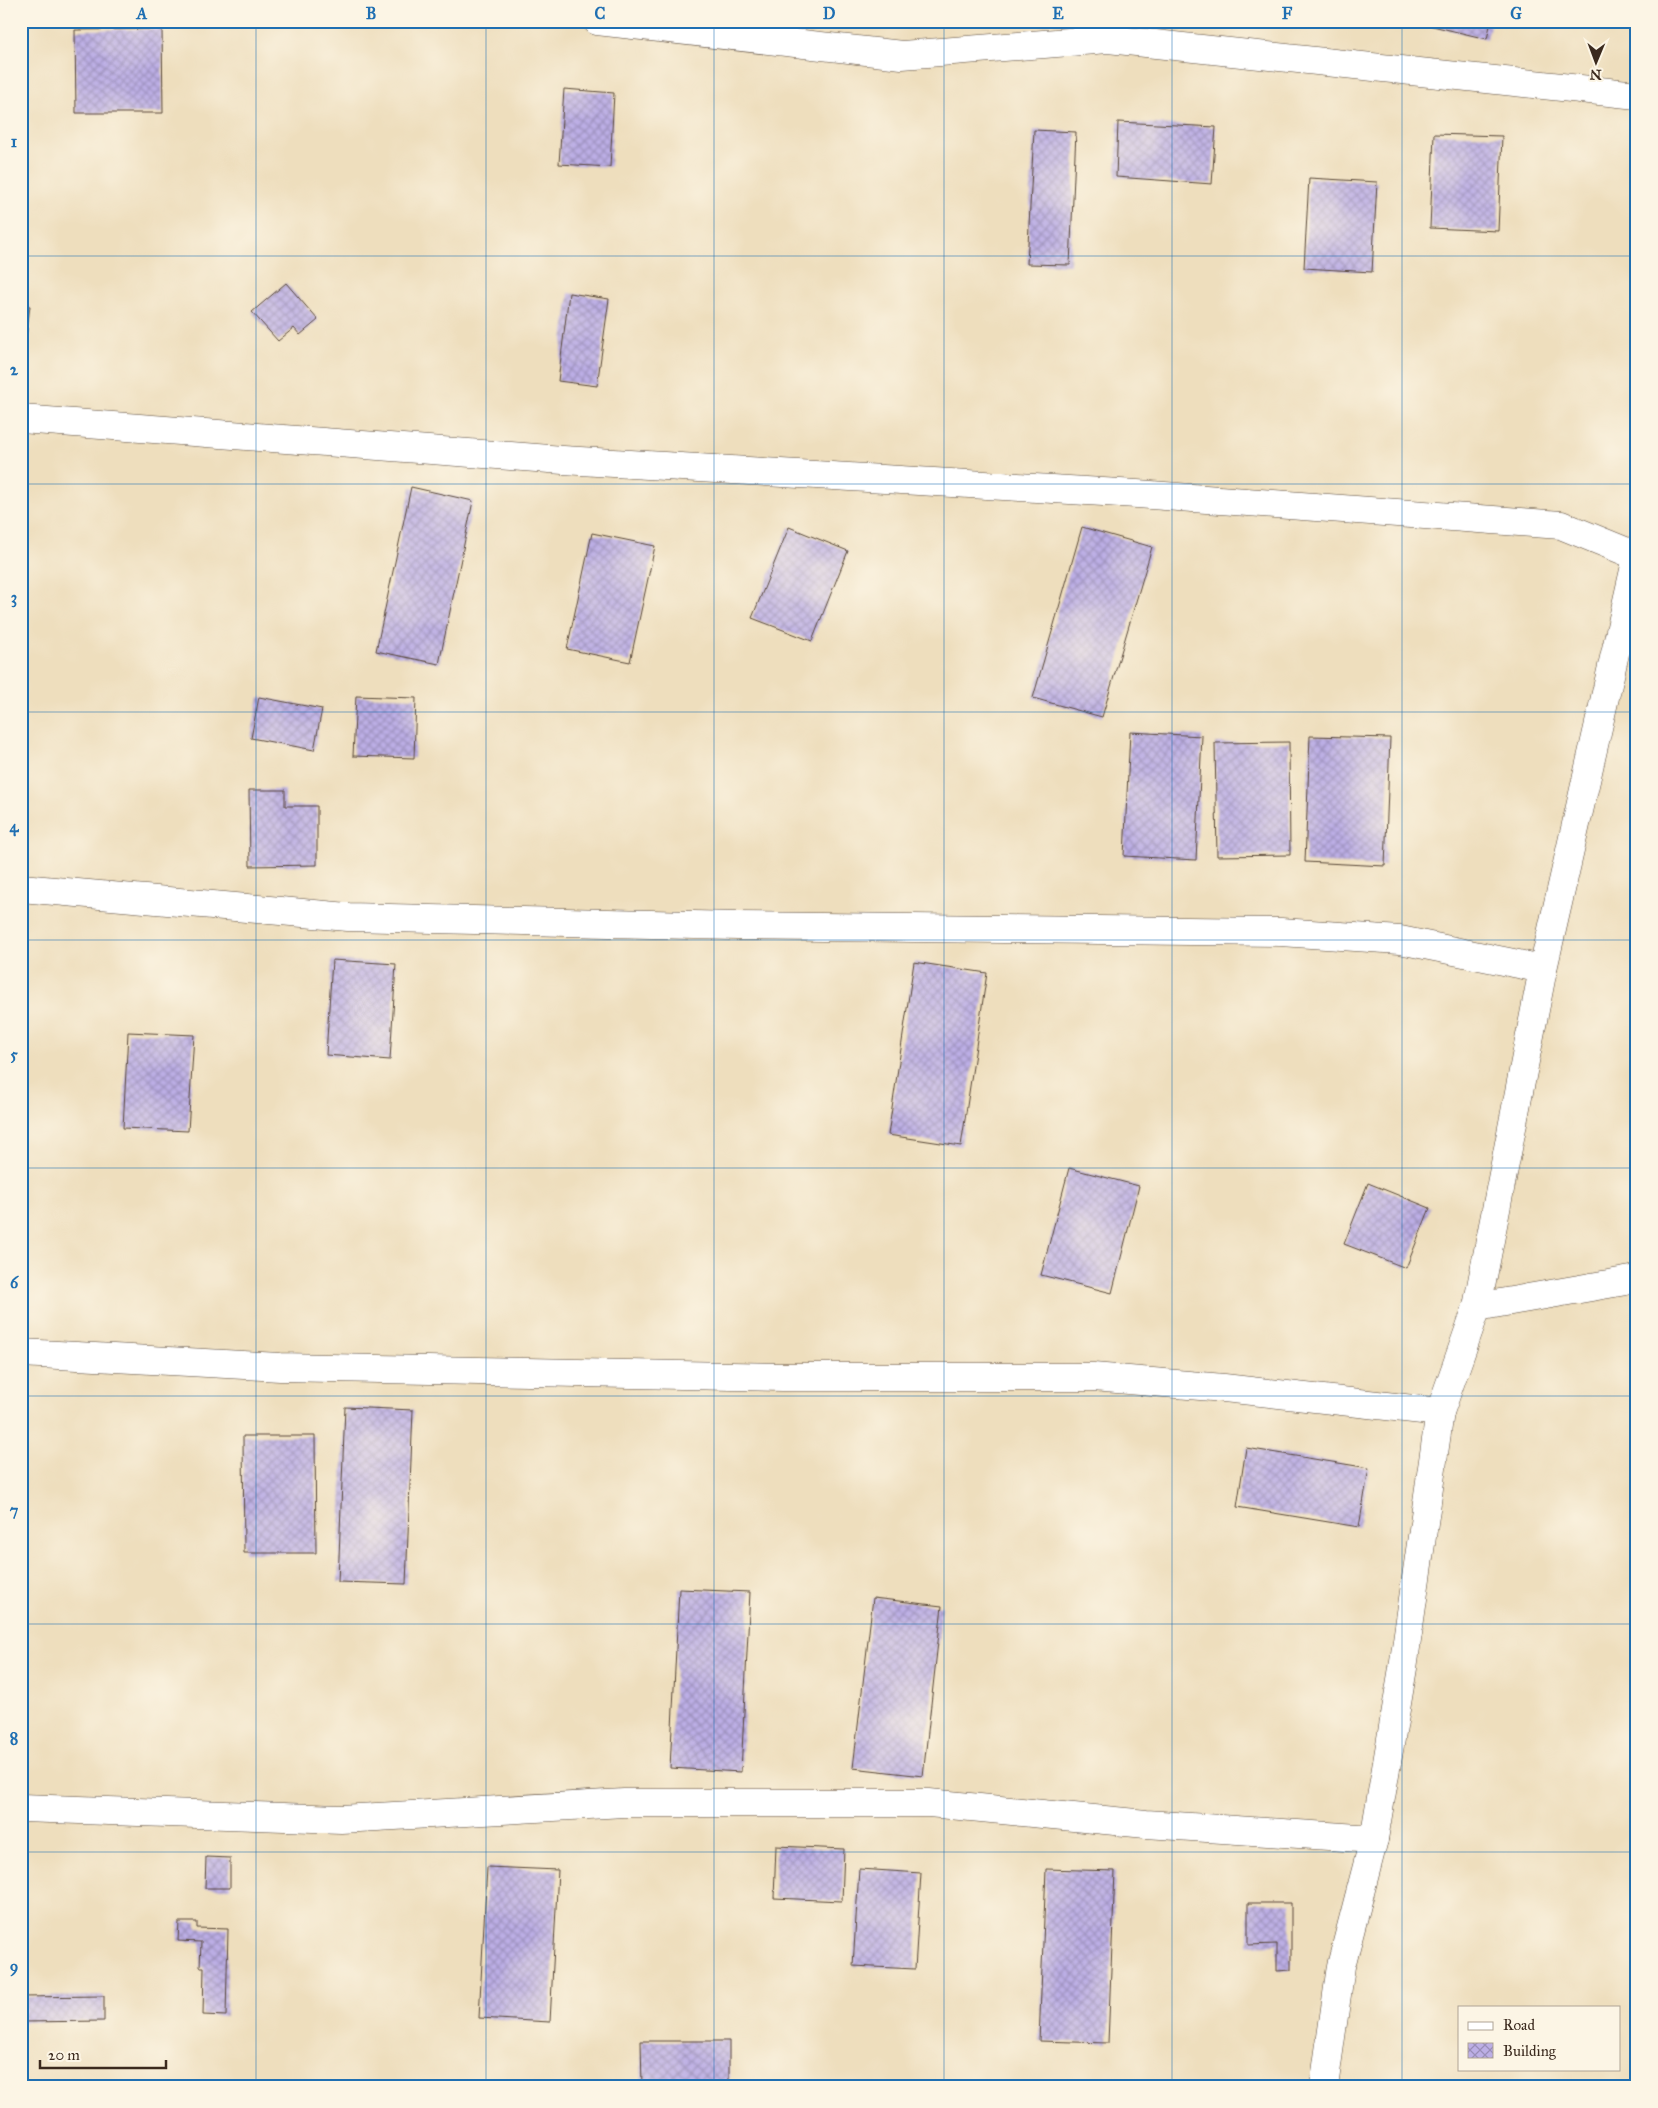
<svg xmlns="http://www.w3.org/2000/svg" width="1658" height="2108" viewBox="0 0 1658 2108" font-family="'IM FELL Great Primer',serif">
<defs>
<pattern id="building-cross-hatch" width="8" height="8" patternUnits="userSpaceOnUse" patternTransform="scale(1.25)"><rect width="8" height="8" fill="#bcaee5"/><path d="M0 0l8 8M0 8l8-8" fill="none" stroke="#9a8eb9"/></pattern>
</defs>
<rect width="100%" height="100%" fill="#fcf5e5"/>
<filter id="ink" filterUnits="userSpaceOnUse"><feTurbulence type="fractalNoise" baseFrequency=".02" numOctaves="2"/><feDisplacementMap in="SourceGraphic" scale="10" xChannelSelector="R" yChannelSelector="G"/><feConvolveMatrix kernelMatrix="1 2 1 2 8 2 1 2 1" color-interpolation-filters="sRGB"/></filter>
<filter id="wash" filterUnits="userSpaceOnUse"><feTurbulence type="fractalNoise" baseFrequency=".0096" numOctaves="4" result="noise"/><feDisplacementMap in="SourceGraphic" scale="20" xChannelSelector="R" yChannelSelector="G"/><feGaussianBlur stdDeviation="1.12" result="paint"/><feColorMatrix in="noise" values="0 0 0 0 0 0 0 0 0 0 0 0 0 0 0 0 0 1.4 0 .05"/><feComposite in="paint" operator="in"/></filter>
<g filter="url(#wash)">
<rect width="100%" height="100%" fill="#eedebd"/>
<g id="blocks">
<g fill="url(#building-cross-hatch)">
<polygon points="1421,21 1491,21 1487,39 1420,23"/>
<polygon points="162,29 163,113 76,113 75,30"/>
<polygon points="564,89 614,93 610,167 559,164"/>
<polygon points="1118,122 1216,127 1212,184 1116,177"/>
<polygon points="1034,130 1076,132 1070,265 1027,264"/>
<polygon points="1434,134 1502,136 1498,231 1430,228"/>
<polygon points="1309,178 1377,182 1372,272 1304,268"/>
<polygon points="286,283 318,320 300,335 294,328 278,341 252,312"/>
<polygon points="569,293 609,299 597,386 558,381"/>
<polygon points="21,305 30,306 24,354 21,354"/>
<polygon points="411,487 473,501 439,664 376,651"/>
<polygon points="789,527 848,551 812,641 752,618"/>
<polygon points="1082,527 1152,547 1102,717 1033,698"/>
<polygon points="592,533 655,546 630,662 567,649"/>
<polygon points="356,696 416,698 414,758 353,756"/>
<polygon points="259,697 322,709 314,750 251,738"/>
<polygon points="1130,732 1202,736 1196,860 1124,856"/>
<polygon points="1310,736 1390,738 1385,866 1305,862"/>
<polygon points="1289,742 1290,855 1217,856 1215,743"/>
<polygon points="249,790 285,790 285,806 317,806 317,865 250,866"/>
<polygon points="332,960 396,964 390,1060 326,1055"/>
<polygon points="914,962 987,973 961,1146 888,1135"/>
<polygon points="128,1032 194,1035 188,1131 123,1128"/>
<polygon points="1069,1168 1139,1186 1112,1293 1041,1275"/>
<polygon points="1368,1183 1430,1208 1406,1268 1344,1244"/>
<polygon points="345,1407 413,1410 406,1584 338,1582"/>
<polygon points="243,1436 315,1436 316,1553 244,1553"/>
<polygon points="1246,1448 1369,1468 1359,1527 1237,1507"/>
<polygon points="679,1589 750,1592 741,1772 670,1768"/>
<polygon points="873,1598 942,1606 923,1776 853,1768"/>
<polygon points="776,1846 844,1849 842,1901 774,1898"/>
<polygon points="206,1857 230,1858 230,1888 205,1888"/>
<polygon points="487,1867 558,1870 550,2022 479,2018"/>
<polygon points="859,1869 921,1873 915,1969 853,1966"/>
<polygon points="1046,1869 1115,1871 1108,2043 1039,2041"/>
<polygon points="1248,1903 1291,1903 1291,1970 1277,1971 1277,1944 1248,1945"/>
<polygon points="179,1922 197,1922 197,1928 228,1929 226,2016 203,2015 204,1967 200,1967 201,1942 178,1941"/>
<polygon points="104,1996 104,2021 21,2022 21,1997"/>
<polygon points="641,2041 729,2041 729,2087 642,2087"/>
</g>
</g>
</g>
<g filter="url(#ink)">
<use href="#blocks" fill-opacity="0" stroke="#564536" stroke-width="1"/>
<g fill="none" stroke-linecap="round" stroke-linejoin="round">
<g stroke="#564536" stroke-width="29">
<g id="minor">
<polyline points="597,21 902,55 1108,39 1637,95"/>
<polyline points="21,419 563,460 1137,494 1561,525 1637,556"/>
<polyline points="21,888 348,917 737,926 1281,932 1400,940 1543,969"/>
<polyline points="1477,1307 1637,1279"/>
<polyline points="21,1353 280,1367 783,1377 1093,1377 1224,1388 1440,1412"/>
<polyline points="21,1808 341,1819 624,1803 929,1803 1146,1824 1374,1839"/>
<polyline points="1324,2087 1341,1966 1374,1839 1403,1668 1440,1412 1477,1307 1543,969 1637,557"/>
</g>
</g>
<use href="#minor" stroke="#fff" stroke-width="28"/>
</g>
</g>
<path fill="none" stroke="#1f6fb2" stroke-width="1" stroke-opacity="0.55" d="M 256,21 L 256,2087M 486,21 L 486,2087M 714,21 L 714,2087M 944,21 L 944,2087M 1172,21 L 1172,2087M 1402,21 L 1402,2087M 21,256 L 1637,256M 21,484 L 1637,484M 21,712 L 1637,712M 21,940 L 1637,940M 21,1168 L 1637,1168M 21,1396 L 1637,1396M 21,1624 L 1637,1624M 21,1852 L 1637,1852"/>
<rect width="1658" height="2108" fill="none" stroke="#fcf5e5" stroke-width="55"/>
<rect x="1458" y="2006" width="162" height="65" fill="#fcf5e5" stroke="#afa495"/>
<rect x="1468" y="2022" width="25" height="8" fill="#ffffff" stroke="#afa495"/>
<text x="1503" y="2030" font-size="15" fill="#3b2a1e">Road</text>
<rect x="1468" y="2043" width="25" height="15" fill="url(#building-cross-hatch)" stroke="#afa495"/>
<text x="1503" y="2056" font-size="15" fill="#3b2a1e">Building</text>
<g transform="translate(1596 62) rotate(181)" stroke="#fcf5e5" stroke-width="4" paint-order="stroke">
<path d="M0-4L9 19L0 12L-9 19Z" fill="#3b2a1e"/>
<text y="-8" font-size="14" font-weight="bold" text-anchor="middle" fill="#3b2a1e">N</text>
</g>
<path d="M40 2060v8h126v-8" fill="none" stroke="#3b2a1e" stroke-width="2.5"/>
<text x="48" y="2060" font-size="15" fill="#3b2a1e" stroke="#fcf5e5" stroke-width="4" paint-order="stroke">20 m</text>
<rect x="28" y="28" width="1602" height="2052" fill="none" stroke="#1f6fb2" stroke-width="2"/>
<g font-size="16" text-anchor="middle" font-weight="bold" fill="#1f6fb2">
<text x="142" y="19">A</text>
<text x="371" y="19">B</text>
<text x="600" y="19">C</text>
<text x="829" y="19">D</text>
<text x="1058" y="19">E</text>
<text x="1287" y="19">F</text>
<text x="1516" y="19">G</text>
<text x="14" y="147">1</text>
<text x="14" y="375">2</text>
<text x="14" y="603">3</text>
<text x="14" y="832">4</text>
<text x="14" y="1060">5</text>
<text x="14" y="1288">6</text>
<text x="14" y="1516">7</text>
<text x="14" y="1744">8</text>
<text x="14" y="1972">9</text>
</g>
</svg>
